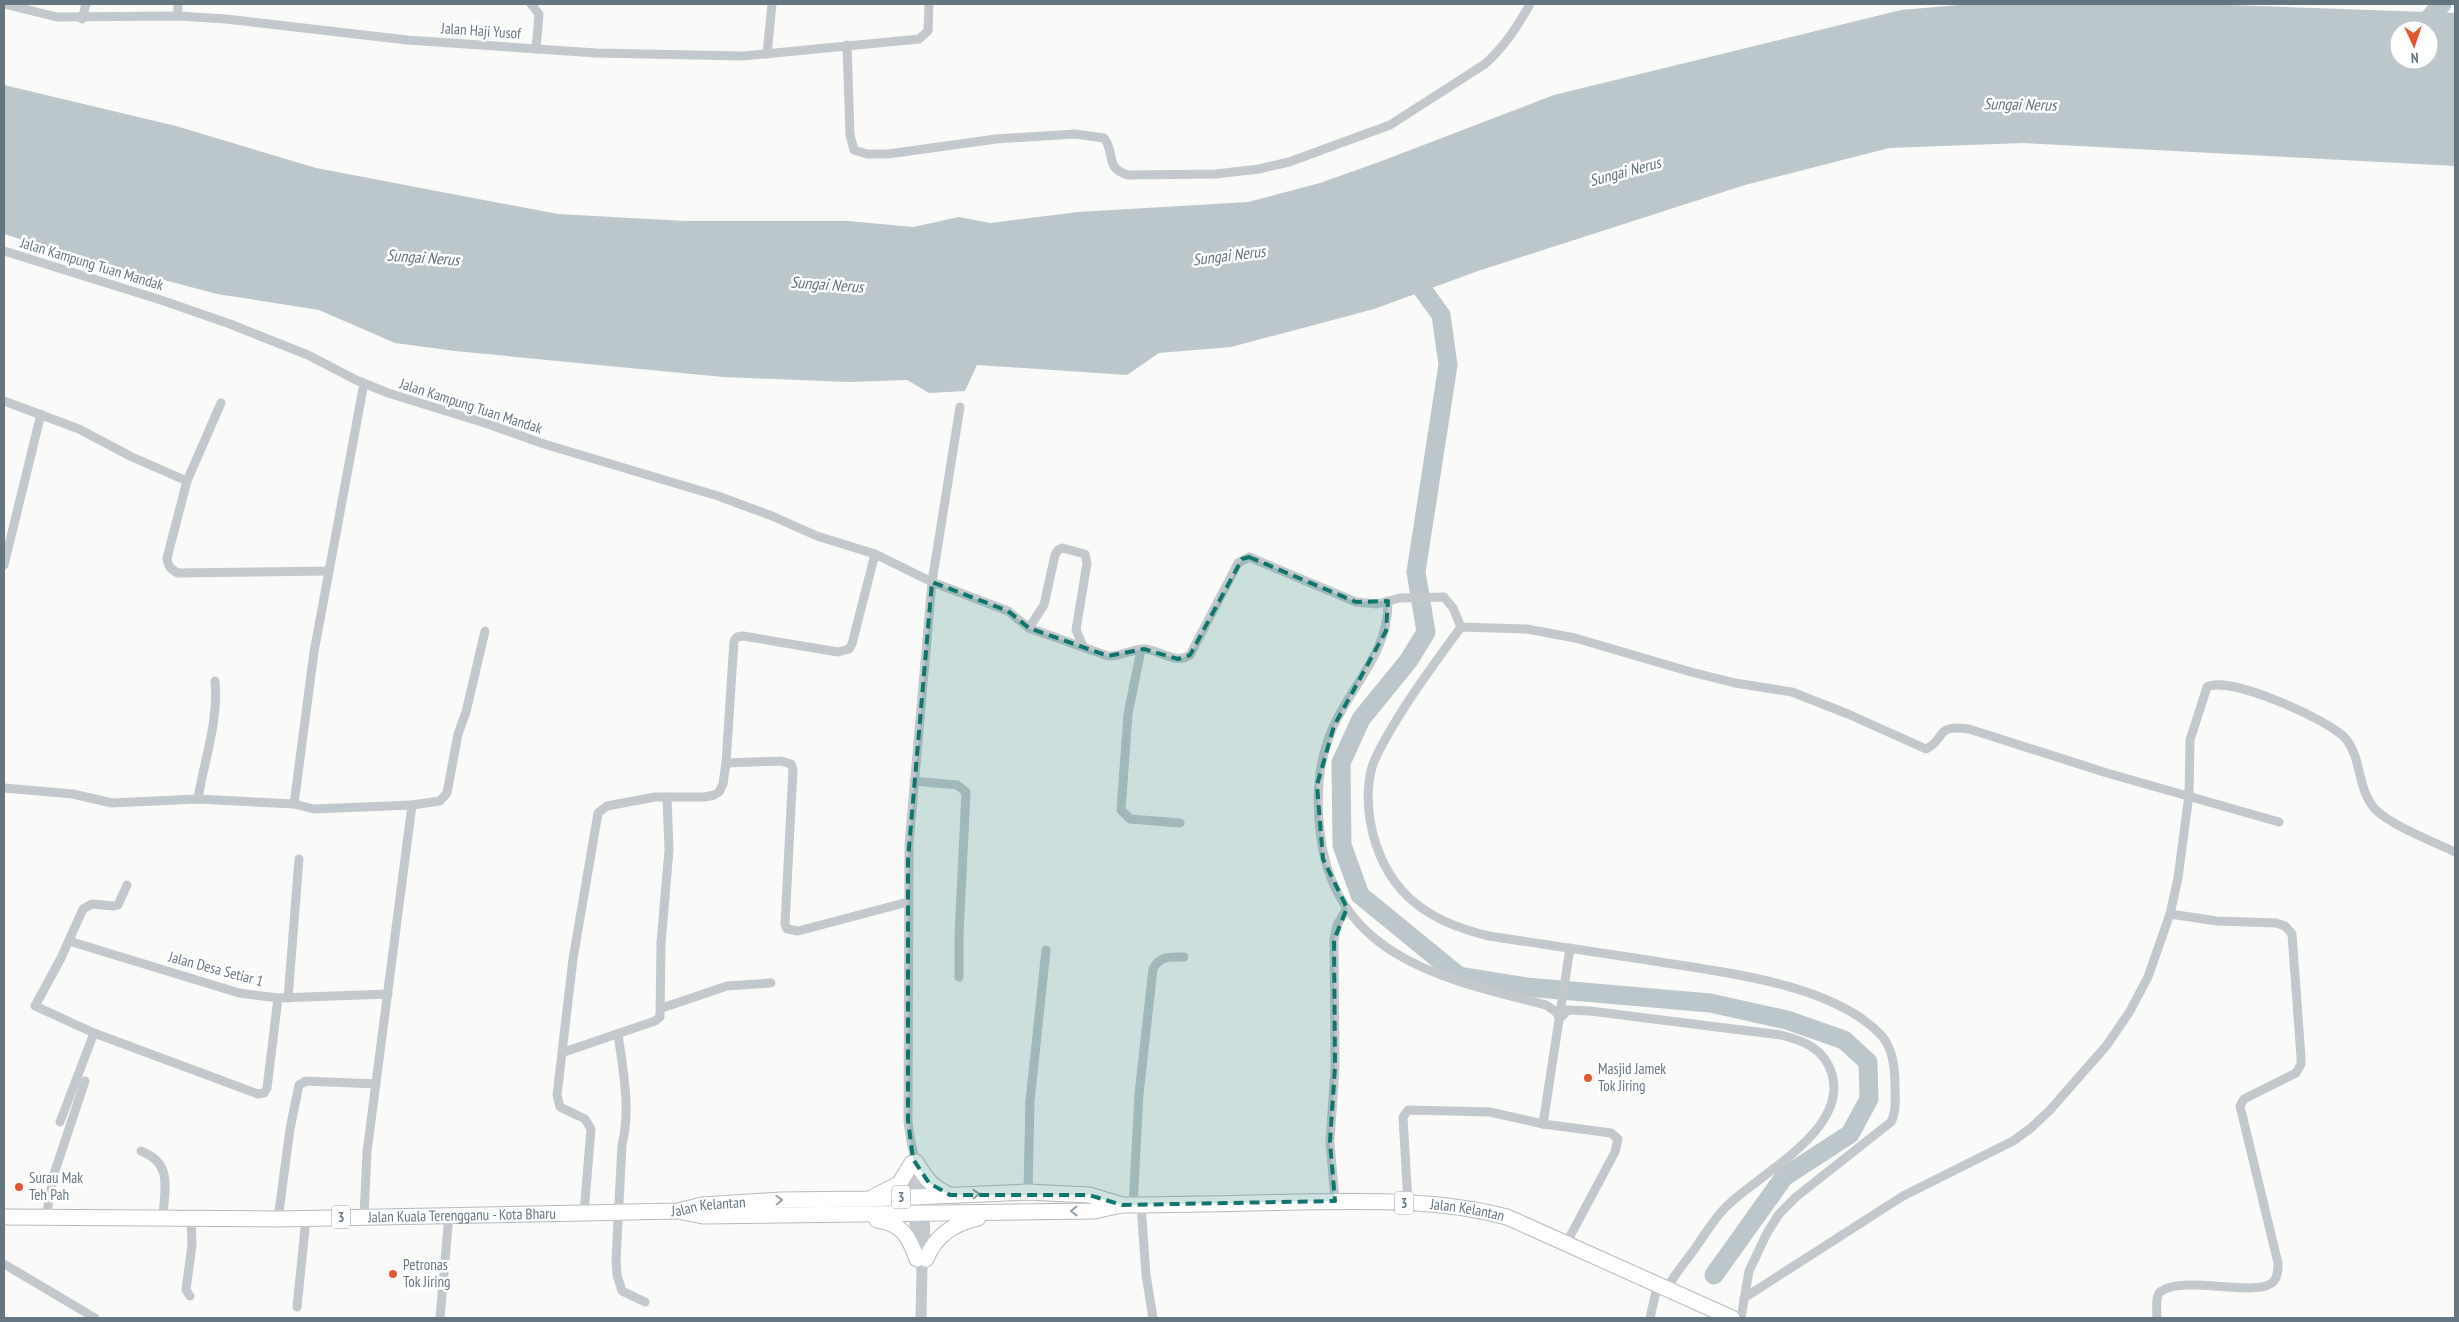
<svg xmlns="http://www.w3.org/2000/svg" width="2459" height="1322" viewBox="0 0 2459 1322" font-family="'PT Sans Narrow',sans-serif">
<rect width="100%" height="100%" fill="#fafaf8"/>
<path fill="#bbc7cb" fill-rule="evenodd" d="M 1970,4 L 2202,4 L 2455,13 L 2455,166 L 2023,143 L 1889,148 L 1745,185 L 1478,271 L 1374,309 L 1231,347 L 1159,353 L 1127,375 L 977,365 L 965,391 L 929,393 L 907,380 L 849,382 L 723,377 L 455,351 L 395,343 L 319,310 L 217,294 L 66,254 L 4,234 L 4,85 L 176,126 L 316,168 L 558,214 L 685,221 L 848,221 L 913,227 L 959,217 L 990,223 L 1078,212 L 1248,202 L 1320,183 L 1379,162 L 1554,95 L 1901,10 ZM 2399,30 L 2429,30 L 2429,60 L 2399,60 Z"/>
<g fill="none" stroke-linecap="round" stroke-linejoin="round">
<g stroke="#bbc7cb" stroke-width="19">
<polyline points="2419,30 2442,4"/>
<polyline points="1409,271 1441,315 1448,365 1416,572 1426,632 1409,660 1361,719 1341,763 1342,845 1360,895 1459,976 1526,987 1710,1003 1787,1020 1844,1040 1868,1062 1869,1099 1850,1134 1784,1177 1714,1275"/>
</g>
<g stroke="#b4b9bd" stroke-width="17">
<g id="trunk">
<path d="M 916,1162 C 925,1178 933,1188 950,1195"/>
<polyline points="875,1196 899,1184 912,1163"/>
<path id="s1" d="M 683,1212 L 703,1216 L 1094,1211 L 1122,1205 C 1181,1205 1241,1203 1300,1202 C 1370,1201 1439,1199 1507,1217 L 1732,1318"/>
<path id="s2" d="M 4,1217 L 278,1219 L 584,1213 L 678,1211 L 702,1205 L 780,1200 L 866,1199 L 1028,1192 L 1089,1195 L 1122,1205"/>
<path d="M 877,1220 C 902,1223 909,1237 917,1259"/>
<path d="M 926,1259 C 936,1235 953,1224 978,1218"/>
</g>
</g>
<g stroke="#c3c8cc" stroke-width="9">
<polyline points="4,4 57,17 178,16 226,19 407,40 596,53 743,56 919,39 928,31 929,4"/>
<polyline points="178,4 178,16"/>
<polyline points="531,4 539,14 536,49"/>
<polyline points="82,19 86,4"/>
<path d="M 847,45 L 850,135 L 854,150 L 867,154 L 888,154 L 996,139 L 1075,134 L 1104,138 C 1116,153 1104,168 1128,175 L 1216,174 L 1259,169 L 1289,162 L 1390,125 L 1485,64 C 1505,46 1517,27 1530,4"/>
<polyline points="767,54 772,4"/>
<path d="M 4,251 L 161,300 L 230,324 L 308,355 L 356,380 L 388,393 L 488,424 L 544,444 L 718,496 L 772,516 L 817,536 L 875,554 L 932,582 L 1008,611 L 1029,628 L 1108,656 C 1121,657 1131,649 1144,649 C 1161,650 1175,665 1190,655 L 1238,563 L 1249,557 L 1356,602 L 1377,604 L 1400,598 L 1444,597 L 1453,608 L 1461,627"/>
<polyline points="364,383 314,652 294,804 314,809 412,805 367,1152 364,1216"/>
<path d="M 4,401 L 79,429 L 132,457 L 187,481 L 167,558 C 168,566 170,569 178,573 L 329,571"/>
<polyline points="187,481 221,403"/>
<polyline points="4,565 41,414"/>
<path d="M 1388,601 C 1389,652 1353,683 1333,727 C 1318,762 1316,794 1320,831 C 1333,957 1443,979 1546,1005 L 1555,1011 L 1560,1018 L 1568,1010 L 1590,1011 L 1781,1035 C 1804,1041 1824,1048 1832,1074 C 1848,1130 1762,1172 1728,1205 C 1716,1216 1707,1231 1698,1244 C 1688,1259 1676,1272 1667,1288"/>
<path d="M 1461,627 C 1433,665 1396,715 1376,757 C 1367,775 1367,801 1370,820 C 1382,889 1424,921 1489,936 C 1544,944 1599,953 1654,961 C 1721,972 1832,983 1881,1035 C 1893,1048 1895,1068 1895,1085 C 1895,1097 1897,1111 1891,1122 L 1796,1197 L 1779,1214 L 1767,1233 L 1749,1271 L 1741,1318"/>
<path d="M 1461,627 L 1527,629 L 1575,638 L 1691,672 L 1735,683 L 1792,692 L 1848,714 L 1926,749 C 1947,739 1933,724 1969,729 L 2107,773 L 2279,822"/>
<polyline points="1029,628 1044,605 1055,555 1058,550 1062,548 1085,554 1087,563 1076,630 1083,646"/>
<polyline points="1141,650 1128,714 1121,810 1130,819 1180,823"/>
<polyline points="726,763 781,761 791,764 793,769 785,924 787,929 798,931 908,902"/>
<polyline points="914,781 957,785 966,792 959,935 959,977"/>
<polyline points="4,788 73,794 112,803 198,799 294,804"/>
<path d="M 198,799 C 204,760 219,721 215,681"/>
<polyline points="412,805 440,801 447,793 458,734 466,712 485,631"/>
<polyline points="127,885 118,905 114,906 92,904 83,909 61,958 35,1006 94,1033 258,1094 264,1093 267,1088 278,998"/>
<polyline points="69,941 239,993 278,998 388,994"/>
<polyline points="288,998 299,859"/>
<polyline points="662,1008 727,986 771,983"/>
<path d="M 618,1034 C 623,1070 631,1109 622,1145 L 616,1260 L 617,1275 L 622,1291 L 645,1302"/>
<polyline points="564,1052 655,1021 660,1017 661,943 669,850 667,797"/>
<polyline points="60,1122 94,1033"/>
<polyline points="1543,1124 1570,948"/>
<path d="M 141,1151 C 174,1164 164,1189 163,1218"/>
<polyline points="912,1166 913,1196"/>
<polyline points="1028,1192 1030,1101 1046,950"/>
<path d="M 923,1196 C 919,1170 910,1147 908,1120 L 909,845 L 932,582 L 960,407"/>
<polyline points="1335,1201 1330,1142 1335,1067 1334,940 1337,925 1347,908"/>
<polyline points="1408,1203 1403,1117 1408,1110 1490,1112 1543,1124 1611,1133 1618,1139 1615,1152 1567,1242"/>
<path d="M 1133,1205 L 1139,1094 L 1153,969 C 1160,955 1171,957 1184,957"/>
<polyline points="1141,1205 1146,1275 1153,1318"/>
<polyline points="584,1213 591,1129 585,1119 560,1107 557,1095 573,959 598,813 607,806 655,797 705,797 714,795 719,792 723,784 726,763 734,641 737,637 743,636 838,652 849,649 852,644 875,554"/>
<polyline points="46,1217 54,1174 85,1081"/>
<polyline points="278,1219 290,1129 299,1085 306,1081 376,1084"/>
<polyline points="4,1264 95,1318"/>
<polyline points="190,1296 186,1290 192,1245 191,1218"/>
<path d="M 1744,1298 L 1903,1196 L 2013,1141 L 2031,1128 L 2050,1110 L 2107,1045 L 2130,1011 L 2148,977 L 2170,914 L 2178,878 L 2189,795 L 2190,740 L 2207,687 C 2229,675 2330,720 2346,739 C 2362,759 2357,789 2375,809 C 2390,825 2434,842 2455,852"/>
<polyline points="297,1307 306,1219"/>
<polyline points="440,1318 449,1215"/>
<polyline points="1650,1318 1658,1283"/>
<path d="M 2157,1318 C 2157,1311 2155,1297 2160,1292 C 2181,1274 2260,1299 2274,1281 C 2278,1276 2278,1269 2278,1263 L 2240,1106 L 2244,1099 L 2296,1073 L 2301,1064 L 2301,1057 L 2292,934 L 2285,926 L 2276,923 L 2217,921 L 2170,914"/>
</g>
<g stroke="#c3c8cc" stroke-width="11">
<polyline points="913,1196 917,1253"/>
<polyline points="921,1318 922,1266 926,1259 923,1196"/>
</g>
<use href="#trunk" stroke="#fff" stroke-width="15"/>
</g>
<defs><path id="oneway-chevron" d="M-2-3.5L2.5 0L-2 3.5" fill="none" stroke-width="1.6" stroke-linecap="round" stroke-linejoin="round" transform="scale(1.25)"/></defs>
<g stroke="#939fa8">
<use href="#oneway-chevron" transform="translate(976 1194) rotate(-2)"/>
<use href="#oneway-chevron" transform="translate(779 1200) rotate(-2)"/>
<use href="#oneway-chevron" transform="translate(1074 1211) rotate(180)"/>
</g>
<path fill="#0f766e" fill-opacity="0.2" stroke="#0f766e" stroke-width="4" stroke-dasharray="10 6" stroke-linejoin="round" d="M 1249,557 L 1356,602 L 1388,601 L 1386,631 L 1334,726 L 1317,785 L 1323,859 L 1347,908 L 1334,940 L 1335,1067 L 1330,1142 L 1335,1201 L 1122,1205 L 1089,1195 L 950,1195 L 929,1183 L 913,1159 L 908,1120 L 908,859 L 932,582 L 1008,611 L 1029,628 L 1108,656 L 1144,649 L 1178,659 L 1190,655 L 1242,559 Z"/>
<g fill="#e4572e" stroke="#fff" stroke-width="2">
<circle cx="1588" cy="1078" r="5"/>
<circle cx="19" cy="1187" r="5"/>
<circle cx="393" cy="1274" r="5"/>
</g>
<g text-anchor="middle" stroke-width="5" stroke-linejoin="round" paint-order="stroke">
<g fill="#fff" stroke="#939fa8" stroke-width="1">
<rect x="892" y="1185.5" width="18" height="23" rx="4"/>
<rect x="1395" y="1191.5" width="18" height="23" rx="4"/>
<rect x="332" y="1205.5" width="18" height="23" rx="4"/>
</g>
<g font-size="14" font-weight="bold" fill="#657683">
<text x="901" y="1202">3</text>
<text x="1404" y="1208">3</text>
<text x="341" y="1222">3</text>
</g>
<g font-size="15" fill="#657683" stroke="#fff">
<text transform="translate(481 31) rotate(4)" y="5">Jalan Haji Yusof</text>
<text transform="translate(92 264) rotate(17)" y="5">Jalan Kampung Tuan Mandak</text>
<text transform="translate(471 406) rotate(18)" y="5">Jalan Kampung Tuan Mandak</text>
<text transform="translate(216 969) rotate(15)" y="5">Jalan Desa Setiar 1</text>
<text dy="5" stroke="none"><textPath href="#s2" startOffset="705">Jalan Kelantan</textPath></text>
<text dy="5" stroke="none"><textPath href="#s1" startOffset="786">Jalan Kelantan</textPath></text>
<text dy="5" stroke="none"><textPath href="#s2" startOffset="458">Jalan Kuala Terengganu - Kota Bharu</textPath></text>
</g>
<g font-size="15" fill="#657683" stroke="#fff" text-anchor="start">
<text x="1598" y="1074">Masjid Jamek<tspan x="1598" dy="17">Tok Jiring</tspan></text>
<text x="29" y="1183">Surau Mak<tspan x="29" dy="17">Teh Pah</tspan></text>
<text x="403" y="1270">Petronas<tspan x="403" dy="17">Tok Jiring</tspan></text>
</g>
<g font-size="16" font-style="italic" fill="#60757c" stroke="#fff">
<text transform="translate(2020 104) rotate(1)" y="6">Sungai Nerus</text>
<text transform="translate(1625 171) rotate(-15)" y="6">Sungai Nerus</text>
<text transform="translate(1229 255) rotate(-7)" y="6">Sungai Nerus</text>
<text transform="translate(423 257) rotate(4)" y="6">Sungai Nerus</text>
<text transform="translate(827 284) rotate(4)" y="6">Sungai Nerus</text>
</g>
</g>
<rect width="2459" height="1322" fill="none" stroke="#657683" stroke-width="10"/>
<g transform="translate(2414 45) rotate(177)"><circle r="24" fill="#ffffff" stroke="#c1c8cd"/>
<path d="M0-4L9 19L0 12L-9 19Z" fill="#e4572e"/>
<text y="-8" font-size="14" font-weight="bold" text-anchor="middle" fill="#657683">N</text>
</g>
</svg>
